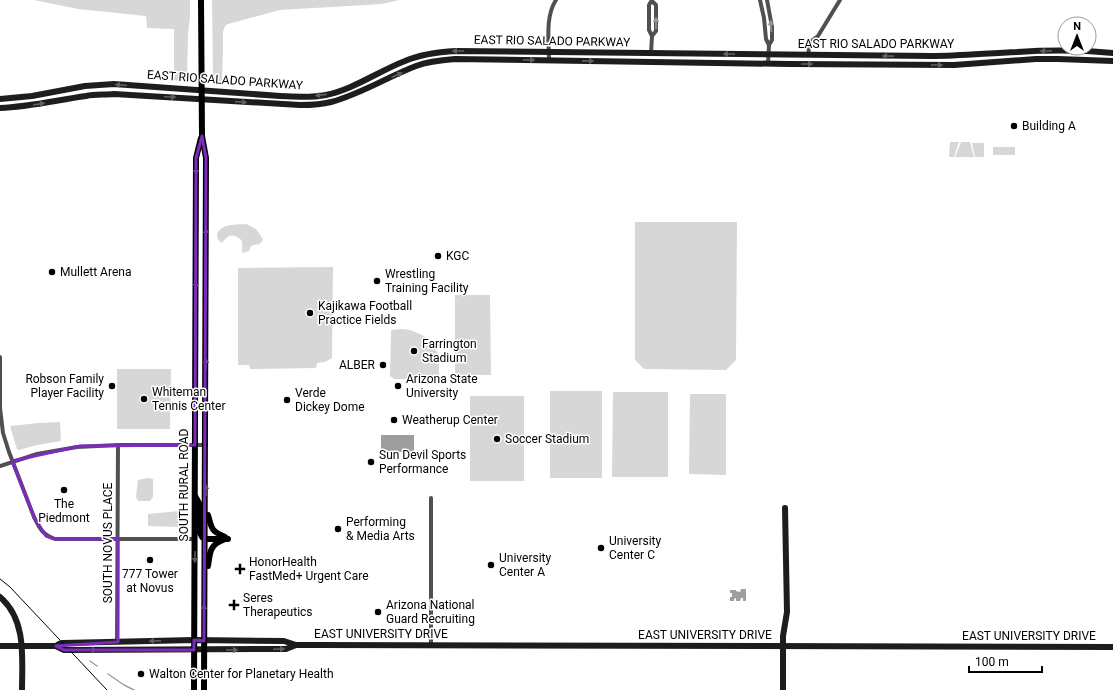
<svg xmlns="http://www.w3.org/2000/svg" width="1113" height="690" viewBox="0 0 1113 690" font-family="Roboto,sans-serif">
<rect width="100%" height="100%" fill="#fff"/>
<g fill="#d7d7d7">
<path d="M 34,0 L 190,0 L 190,17 L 188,35 L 187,76 C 182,80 180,82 174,80 L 174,29 L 147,28 L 146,16 L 78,9 Z"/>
<polygon points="212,0 399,0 382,4 280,10 228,24 225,26 223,32 223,50 222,81 217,82 213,75"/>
<polygon points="950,142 959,142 954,157 949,157"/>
<polygon points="961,142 970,142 974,157 955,157"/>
<polygon points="972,143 984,143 984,157 975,157"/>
<rect x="993" y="147" width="22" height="8"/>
<polygon points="635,222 737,222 736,360 726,370 644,369 635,360"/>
<path d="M 246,224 L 256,229 L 263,239 C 261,246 255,244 251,246 L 249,251 L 242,253 C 242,249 243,243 241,240 C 240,238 237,237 235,236 C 229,234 226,238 222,243 L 218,240 L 217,234 C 222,223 236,225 246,224 Z"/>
<polygon points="333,267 332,358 325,362 317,363 316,368 250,369 249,365 238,365 238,268"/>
<polygon points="455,295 490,295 491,375 455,375"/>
<polygon points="401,329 410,330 422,335 431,341 439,356 439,379 394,379 390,376 391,330"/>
<polygon points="117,369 171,369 170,429 117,429"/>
<rect x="550" y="391" width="52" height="87"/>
<polygon points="613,392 668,392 668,477 612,477"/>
<polygon points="690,394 726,394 726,475 689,474"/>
<rect x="470" y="396" width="54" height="85"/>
<polygon points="60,422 61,441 37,445 19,450 17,449 10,426 38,423"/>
<polygon points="148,478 153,479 153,497 150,501 138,501 136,497 138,480"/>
<polygon points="179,511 179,527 148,526 148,514"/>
</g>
<g fill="#9e9e9e">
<rect x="381" y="435" width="33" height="17"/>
<polygon points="741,589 746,589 746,601 743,601 743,598 741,598 740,601 736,601 736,598 734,599 734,601 730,601 730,597 732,597 732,593 730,593 730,590 736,590 736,591 740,592"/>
</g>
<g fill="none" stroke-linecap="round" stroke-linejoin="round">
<g stroke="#9e9e9e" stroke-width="1.5">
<polyline points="90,661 97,666"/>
<polyline points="108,674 124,685 134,690"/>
</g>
<g stroke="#505050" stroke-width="4">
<polyline points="760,0 764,18 766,39 769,45 772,40 772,27 767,0"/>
<polyline points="652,1 656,5 656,31 652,36 649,30 649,5 652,0"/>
<polyline points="651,53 652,36"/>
<polyline points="808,55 810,42 818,36 840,0"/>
<path d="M 549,61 C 549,41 545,17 556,0"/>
<polyline points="768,64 769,45"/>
<path d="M 0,357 L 0,408 L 3,433 L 9,452 L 34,517 C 40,529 42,534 55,539 L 195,539"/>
<polyline points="0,466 37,454 77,447 118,445 206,445"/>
<polyline points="431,498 431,645"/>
<polyline points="117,642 118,445"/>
</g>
<g stroke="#1d1d1d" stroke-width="6">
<path d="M 0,99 L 32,96 L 85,86 L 114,84 L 280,96 C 295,97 311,98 326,95 C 354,89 379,71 405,61 C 421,54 438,52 456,51 L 931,56 C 960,56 989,53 1017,52 C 1049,50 1081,50 1113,53"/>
<path d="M 0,108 C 29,107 57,100 86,96 C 95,94 105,95 114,94 L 300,105 C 310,105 320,105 331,102 C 361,94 387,77 416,66 C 429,61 442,60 455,59 L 789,64 L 954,65 L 1036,59 L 1058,59 L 1113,61"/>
<path d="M 0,597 C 27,620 22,659 22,690"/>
<polyline points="0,646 56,646 64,650 69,650 264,649 286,649 296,645 316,645 1113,647"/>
<polyline points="56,646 59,644 63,643 194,640 284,641 296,645"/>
<polyline points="783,690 783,636 787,612 785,508"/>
</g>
<g stroke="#000" stroke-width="6">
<polyline points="201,0 202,136 206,158 204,690"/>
<polyline points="195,496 200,505 200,533 202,537 205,539 228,539"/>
<path d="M 208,515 C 212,529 211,531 225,537"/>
<path d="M 208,566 C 210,554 209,545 223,540"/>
<polyline points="194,690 196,158 201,138"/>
</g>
<polyline stroke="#000" stroke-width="1" points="0,579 10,587 107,690"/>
</g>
<defs><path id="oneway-solid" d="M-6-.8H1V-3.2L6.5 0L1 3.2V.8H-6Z"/></defs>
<g fill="#969696">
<use href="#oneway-solid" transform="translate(656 23) rotate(-90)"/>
<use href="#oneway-solid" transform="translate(771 26) rotate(-94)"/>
</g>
<g fill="#616161">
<use href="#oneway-solid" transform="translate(458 51) rotate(180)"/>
<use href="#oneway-solid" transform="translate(1046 51) rotate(179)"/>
<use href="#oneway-solid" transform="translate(729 54) rotate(-180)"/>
<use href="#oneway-solid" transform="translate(888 56) rotate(-179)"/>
<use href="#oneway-solid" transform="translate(529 60)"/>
<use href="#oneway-solid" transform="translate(588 61) rotate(1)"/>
<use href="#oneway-solid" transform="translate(807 64)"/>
<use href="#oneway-solid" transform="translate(937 65)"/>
<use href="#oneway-solid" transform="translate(397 75) rotate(-25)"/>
<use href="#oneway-solid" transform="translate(121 85) rotate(-176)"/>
<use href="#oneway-solid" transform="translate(321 95) rotate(173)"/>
<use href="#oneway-solid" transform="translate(170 97) rotate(3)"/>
<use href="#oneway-solid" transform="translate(241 102) rotate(4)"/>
<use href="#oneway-solid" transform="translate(39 104) rotate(-9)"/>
<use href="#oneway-solid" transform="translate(155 641) rotate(179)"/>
<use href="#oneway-solid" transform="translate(279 649) rotate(-2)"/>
<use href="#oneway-solid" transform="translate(91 650)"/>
<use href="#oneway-solid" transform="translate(232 650)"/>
</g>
<g fill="#595959">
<use href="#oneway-solid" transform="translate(196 169) rotate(90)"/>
<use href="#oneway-solid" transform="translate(206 234) rotate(-90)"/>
<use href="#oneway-solid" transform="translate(196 283) rotate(90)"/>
<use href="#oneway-solid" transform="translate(206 364) rotate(-90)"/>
<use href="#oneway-solid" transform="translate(206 490) rotate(-90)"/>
<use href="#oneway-solid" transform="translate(195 557) rotate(91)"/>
<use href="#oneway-solid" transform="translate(204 610) rotate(-89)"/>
</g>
<path fill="none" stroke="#7b2cbf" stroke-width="3" stroke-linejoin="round" d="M 202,136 L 206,158 L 204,641 L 194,640 L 194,650 L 64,650 L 56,646 L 118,642 L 118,539 L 55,539 L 46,536 L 34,517 L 12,461 L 80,446 L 195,445 L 196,158 Z"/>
<g fill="#000" stroke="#fff" stroke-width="1.5">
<circle cx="1014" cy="126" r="4"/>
<circle cx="438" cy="256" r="4"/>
<circle cx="52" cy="272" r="4"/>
<circle cx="377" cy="281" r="4"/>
<circle cx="310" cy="313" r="4"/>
<circle cx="414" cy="351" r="4"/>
<circle cx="383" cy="365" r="4"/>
<circle cx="112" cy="386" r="4"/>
<circle cx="398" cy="386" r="4"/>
<circle cx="144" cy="399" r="4"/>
<circle cx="287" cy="400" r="4"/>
<circle cx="394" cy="420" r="4"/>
<circle cx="497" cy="439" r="4"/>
<circle cx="371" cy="462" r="4"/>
<circle cx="64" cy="490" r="4"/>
<circle cx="338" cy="529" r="4"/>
<circle cx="601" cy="548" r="4"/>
<circle cx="150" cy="560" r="4"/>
<circle cx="491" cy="565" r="4"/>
<path d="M238 563h4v4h4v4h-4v4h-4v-4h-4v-4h4z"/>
<path d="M232 599h4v4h4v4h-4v4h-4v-4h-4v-4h4z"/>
<circle cx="378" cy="612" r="4"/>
<circle cx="141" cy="674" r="4"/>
</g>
<g text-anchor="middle" stroke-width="3" stroke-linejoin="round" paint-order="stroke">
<g font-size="12" fill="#000" stroke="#fff">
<text transform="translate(552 41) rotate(1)" y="4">EAST RIO SALADO PARKWAY</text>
<text x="876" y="48">EAST RIO SALADO PARKWAY</text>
<text transform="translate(225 80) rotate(4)" y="4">EAST RIO SALADO PARKWAY</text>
<text transform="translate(184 485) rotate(-90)" y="4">SOUTH RURAL ROAD</text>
<text transform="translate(108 543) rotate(-90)" y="4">SOUTH NOVUS PLACE</text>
<text x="381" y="638">EAST UNIVERSITY DRIVE</text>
<text x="705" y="639">EAST UNIVERSITY DRIVE</text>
<text x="1029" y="640">EAST UNIVERSITY DRIVE</text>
</g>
<g font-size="12" fill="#000" stroke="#fff" text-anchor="start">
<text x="1022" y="130">Building A</text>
<text x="446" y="260">KGC</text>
<text x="60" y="276">Mullett Arena</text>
<text x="385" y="278">Wrestling<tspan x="385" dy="14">Training Facility</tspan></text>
<text x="318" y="310">Kajikawa Football<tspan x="318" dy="14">Practice Fields</tspan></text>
<text x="422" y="348">Farrington<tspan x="422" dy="14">Stadium</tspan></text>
<text x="375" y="369" text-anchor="end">ALBER</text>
<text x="104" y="383" text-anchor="end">Robson Family<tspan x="104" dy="14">Player Facility</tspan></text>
<text x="406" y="383">Arizona State<tspan x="406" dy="14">University</tspan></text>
<text x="152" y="396">Whiteman<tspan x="152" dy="14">Tennis Center</tspan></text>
<text x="295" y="397">Verde<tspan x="295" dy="14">Dickey Dome</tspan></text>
<text x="402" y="424">Weatherup Center</text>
<text x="505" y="443">Soccer Stadium</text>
<text x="379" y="459">Sun Devil Sports<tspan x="379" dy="14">Performance</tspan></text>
<text x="64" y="508" text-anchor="middle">The<tspan x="64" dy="14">Piedmont</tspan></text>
<text x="346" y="526">Performing<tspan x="346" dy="14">&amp; Media Arts</tspan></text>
<text x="609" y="545">University<tspan x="609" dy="14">Center C</tspan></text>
<text x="499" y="562">University<tspan x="499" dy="14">Center A</tspan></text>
<text x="249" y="566">HonorHealth<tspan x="249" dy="14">FastMed+ Urgent Care</tspan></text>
<text x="150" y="578" text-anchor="middle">777 Tower<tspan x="150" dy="14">at Novus</tspan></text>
<text x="243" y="602">Seres<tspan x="243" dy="14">Therapeutics</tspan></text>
<text x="386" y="609">Arizona National<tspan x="386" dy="14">Guard Recruiting</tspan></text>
<text x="149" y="678">Walton Center for Planetary Health</text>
</g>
</g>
<g transform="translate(1077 36)"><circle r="19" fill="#ffffff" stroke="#999999"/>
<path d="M0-3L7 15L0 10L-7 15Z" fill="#000000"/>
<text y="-6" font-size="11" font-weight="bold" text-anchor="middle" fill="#000000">N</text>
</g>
<path d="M969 666v6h73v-6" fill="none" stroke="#000000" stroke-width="2"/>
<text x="975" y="666" font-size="12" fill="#000000" stroke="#ffffff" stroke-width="3" paint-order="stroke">100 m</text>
</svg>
